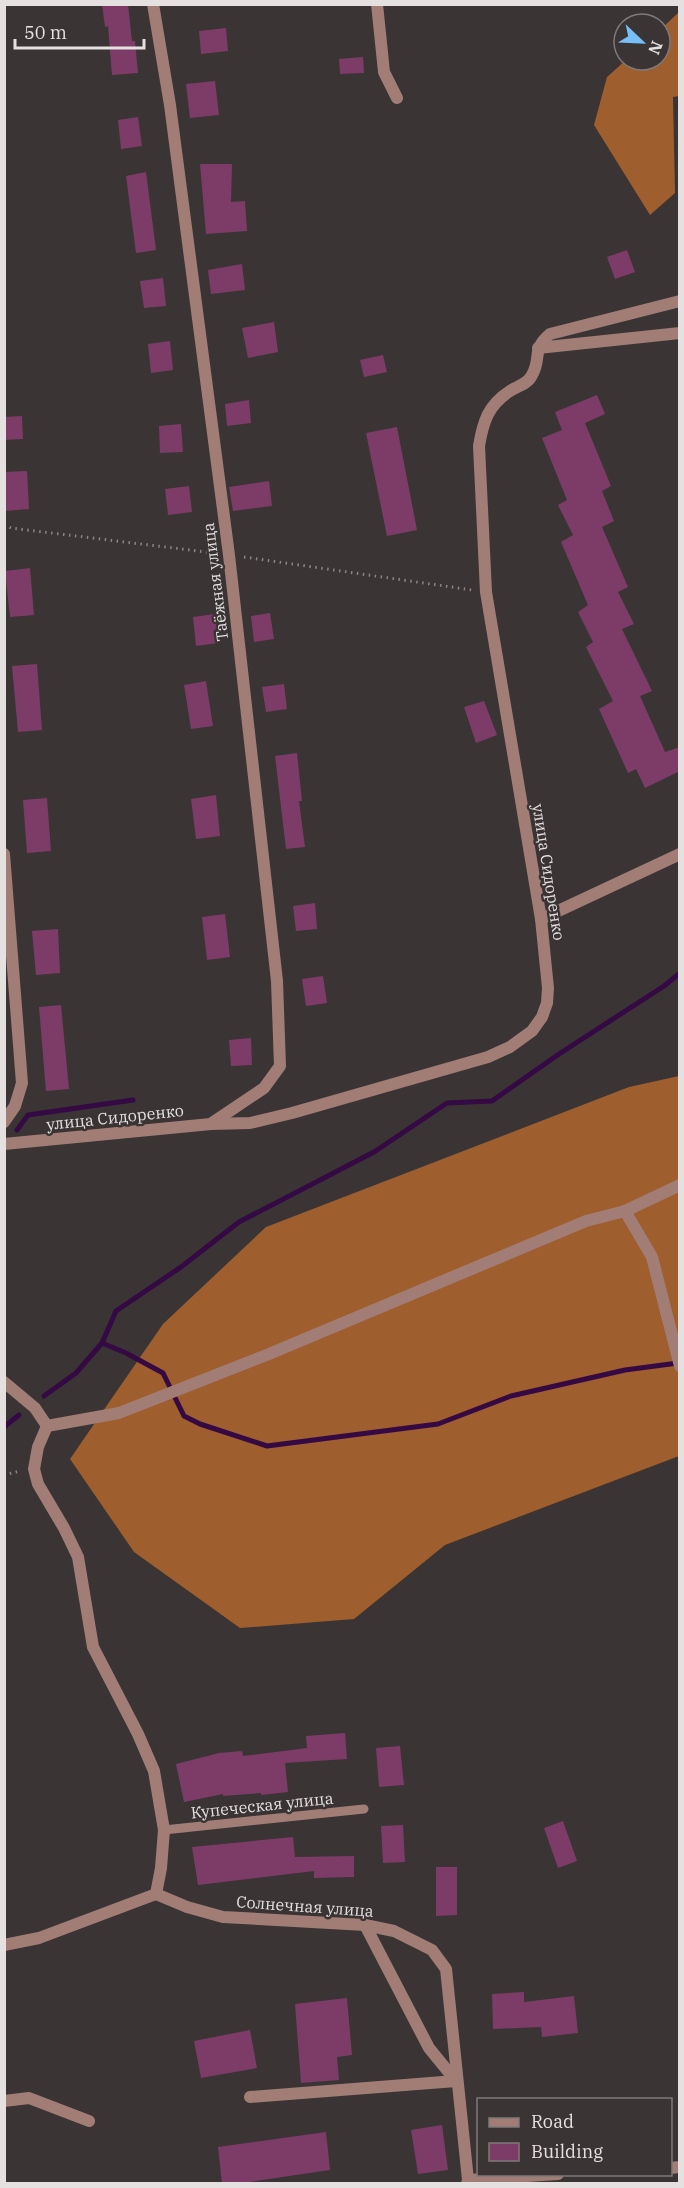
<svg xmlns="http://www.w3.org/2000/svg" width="684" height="2188" viewBox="0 0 684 2188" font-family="'IBM Plex Serif',serif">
<rect width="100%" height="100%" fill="#3a3435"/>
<g fill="#9f5e2d">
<polygon points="679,12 679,96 673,97 675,193 650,215 594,125 607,77 626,60 660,60 660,30"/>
<polygon points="679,1076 679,1456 445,1545 354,1619 240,1628 134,1552 70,1459 163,1324 266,1227 629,1087"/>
</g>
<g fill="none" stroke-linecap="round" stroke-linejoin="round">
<g stroke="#350943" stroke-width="5">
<polyline points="17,1130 28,1115 133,1100"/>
<polyline points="102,1343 126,1353 163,1373 184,1416 200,1424 267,1446 438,1424 511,1396 625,1370 678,1363"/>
<polyline points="44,1396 76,1373 102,1343 116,1311 181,1267 239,1222 374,1152 447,1103 492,1101 559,1054 664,986 680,973"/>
<polyline points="4,1427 19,1415"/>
</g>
</g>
<g fill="#7c3c67">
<polygon points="102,4 128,4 132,41 135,41 138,73 112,75 108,26 105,27"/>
<polygon points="226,28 228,51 201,54 199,31"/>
<polygon points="363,57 364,73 340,74 339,59"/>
<polygon points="215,81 219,115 190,118 186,84"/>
<polygon points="138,117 142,146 121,149 118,120"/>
<polygon points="200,164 232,164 231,202 245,201 247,231 206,234"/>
<polygon points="146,172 156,250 136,253 126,176"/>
<polygon points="627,250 635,272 615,279 607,257"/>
<polygon points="242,264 245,290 211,294 208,270"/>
<polygon points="163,278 166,306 144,308 140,281"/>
<polygon points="274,322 278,352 248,358 242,328"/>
<polygon points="170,341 173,370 151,373 148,344"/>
<polygon points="383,355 387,372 364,377 360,360"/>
<polygon points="597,395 605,414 585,423 611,486 602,491 614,521 602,527 628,587 618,592 634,624 622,629 652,691 640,696 665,752 680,747 680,771 645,788 636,769 628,773 599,709 613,701 586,647 593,642 578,612 588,605 561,542 573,535 558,505 567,500 542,438 562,430 555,412"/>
<polygon points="249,400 251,423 227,426 225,404"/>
<polygon points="22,416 23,439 4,440 4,417"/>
<polygon points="181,424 183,452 160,453 159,426"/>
<polygon points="397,427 417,530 387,536 366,433"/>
<polygon points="27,471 29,509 4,511 4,472"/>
<polygon points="269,481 272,506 233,511 229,487"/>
<polygon points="189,486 192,512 168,515 165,489"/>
<polygon points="30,568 34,615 10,617 5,571"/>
<polygon points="270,613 274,639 254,642 251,616"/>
<polygon points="215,614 218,643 196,646 193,617"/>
<polygon points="37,664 42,730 18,732 12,666"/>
<polygon points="206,681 213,726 191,729 184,685"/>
<polygon points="284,684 287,709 266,712 262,687"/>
<polygon points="484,701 497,735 476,743 464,707"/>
<polygon points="297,753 302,801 299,801 305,847 286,849 275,756"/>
<polygon points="216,795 220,836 196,839 191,799"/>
<polygon points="47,798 51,851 27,853 23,800"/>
<polygon points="315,903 317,929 296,931 293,906"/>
<polygon points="225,914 230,957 207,960 202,917"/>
<polygon points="58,929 60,973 36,975 32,931"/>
<polygon points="323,976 327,1003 306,1006 302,979"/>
<polygon points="61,1005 69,1089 46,1091 39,1007"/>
<polygon points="251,1038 252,1065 231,1066 229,1040"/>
<polygon points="345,1733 347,1759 285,1763 288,1792 261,1795 261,1793 223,1796 223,1794 184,1802 176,1764 219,1753 242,1751 243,1756 307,1748 306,1736"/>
<polygon points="400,1746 404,1785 379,1787 376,1748"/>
<polygon points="563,1821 577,1861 558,1868 544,1828"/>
<polygon points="403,1825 405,1862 383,1863 381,1826"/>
<polygon points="293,1837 295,1857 354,1856 354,1877 314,1878 314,1871 198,1885 192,1847"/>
<polygon points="436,1867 457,1867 457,1915 436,1916"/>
<polygon points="524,1992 524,2002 574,1996 578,2033 542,2037 541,2027 493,2029 492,1994"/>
<polygon points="347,1998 352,2055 337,2057 339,2080 301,2083 295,2004"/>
<polygon points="250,2030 257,2068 201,2078 194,2041"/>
<polygon points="442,2125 448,2170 418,2174 411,2130"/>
<polygon points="326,2132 330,2170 235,2184 222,2184 218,2147"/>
</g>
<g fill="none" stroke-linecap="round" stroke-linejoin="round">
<g stroke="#8a8586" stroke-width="3" stroke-dasharray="1.5 4.5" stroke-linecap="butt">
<polyline points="4,525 11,528 214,553"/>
<polyline points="244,557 472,590"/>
<polyline points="4,1475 20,1471"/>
</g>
<polyline stroke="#a27d76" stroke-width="9" points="164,1830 364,1809"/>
<g stroke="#a27d76" stroke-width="12">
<polyline points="153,4 170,105 229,555 277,981 280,1066 264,1088 212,1123"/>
<polyline points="377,4 384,72 397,98"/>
<polyline points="538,348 680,333"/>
<polyline points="4,854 22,1083 15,1106 4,1122"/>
<polyline points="541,919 680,854"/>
<path d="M 4,1144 L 211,1124 L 250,1123 L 292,1113 L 488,1057 L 510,1047 L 532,1031 L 542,1017 L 547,1003 L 548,988 L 541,919 L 486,592 L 479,446 C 483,422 488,405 510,391 C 518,386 528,384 532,375 C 542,358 531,350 550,334 L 680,301"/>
<polyline points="625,1211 652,1257 680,1366"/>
<polyline points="4,1382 35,1408 47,1426 119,1413 269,1354 586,1221 625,1211 680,1185"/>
<polyline points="47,1426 38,1447 34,1469 38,1484 64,1528 78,1557 93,1647 138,1734 154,1771 164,1830 161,1868 156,1894"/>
<polyline points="156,1894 187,1907 223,1917 365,1925 394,1931 432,1950 446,1969 468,2180 467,2184"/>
<polyline points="365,1925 429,2048 456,2081"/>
<polyline points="4,1945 39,1938 156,1894"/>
<polyline points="250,2097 456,2081"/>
<polyline points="4,2101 29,2098 89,2121"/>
<polyline points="670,2168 680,2167"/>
<polyline points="468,2180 558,2174"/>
</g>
</g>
<g text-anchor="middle" stroke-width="5" stroke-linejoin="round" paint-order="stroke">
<g font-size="16" fill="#e5e1e1" stroke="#3a3435">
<text transform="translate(215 582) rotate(-97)" y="6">Таёжная улица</text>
<text transform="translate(549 872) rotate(81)" y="6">улица Сидоренко</text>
<text transform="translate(115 1117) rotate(-6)" y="6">улица Сидоренко</text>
<text transform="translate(262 1805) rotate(-6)" y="6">Купеческая улица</text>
<text transform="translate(305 1906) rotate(4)" y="6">Солнечная улица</text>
</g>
</g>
<rect width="684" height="2188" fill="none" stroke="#e5e1e1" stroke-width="12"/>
<rect x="477" y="2098" width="195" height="78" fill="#3a3435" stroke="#7e797a" stroke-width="1.5"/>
<rect x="489" y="2118" width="30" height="9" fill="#a27d76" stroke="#7e797a" stroke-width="1.5"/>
<text x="531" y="2128" font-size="18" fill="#e5e1e1">Road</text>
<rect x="489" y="2143" width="30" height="18" fill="#7c3c67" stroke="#7e797a" stroke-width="1.5"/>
<text x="531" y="2158" font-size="18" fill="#e5e1e1">Building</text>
<g transform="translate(642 42) rotate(113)"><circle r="28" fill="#3a3435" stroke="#7e797a" stroke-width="1.5"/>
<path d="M0-4.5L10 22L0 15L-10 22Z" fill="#76c0f7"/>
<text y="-9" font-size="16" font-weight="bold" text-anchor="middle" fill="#e5e1e1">N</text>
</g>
<path d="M15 39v9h129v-9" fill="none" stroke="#e5e1e1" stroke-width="3"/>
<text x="24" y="39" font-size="18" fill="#e5e1e1" stroke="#3a3435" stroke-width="4.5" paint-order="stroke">50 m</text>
</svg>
